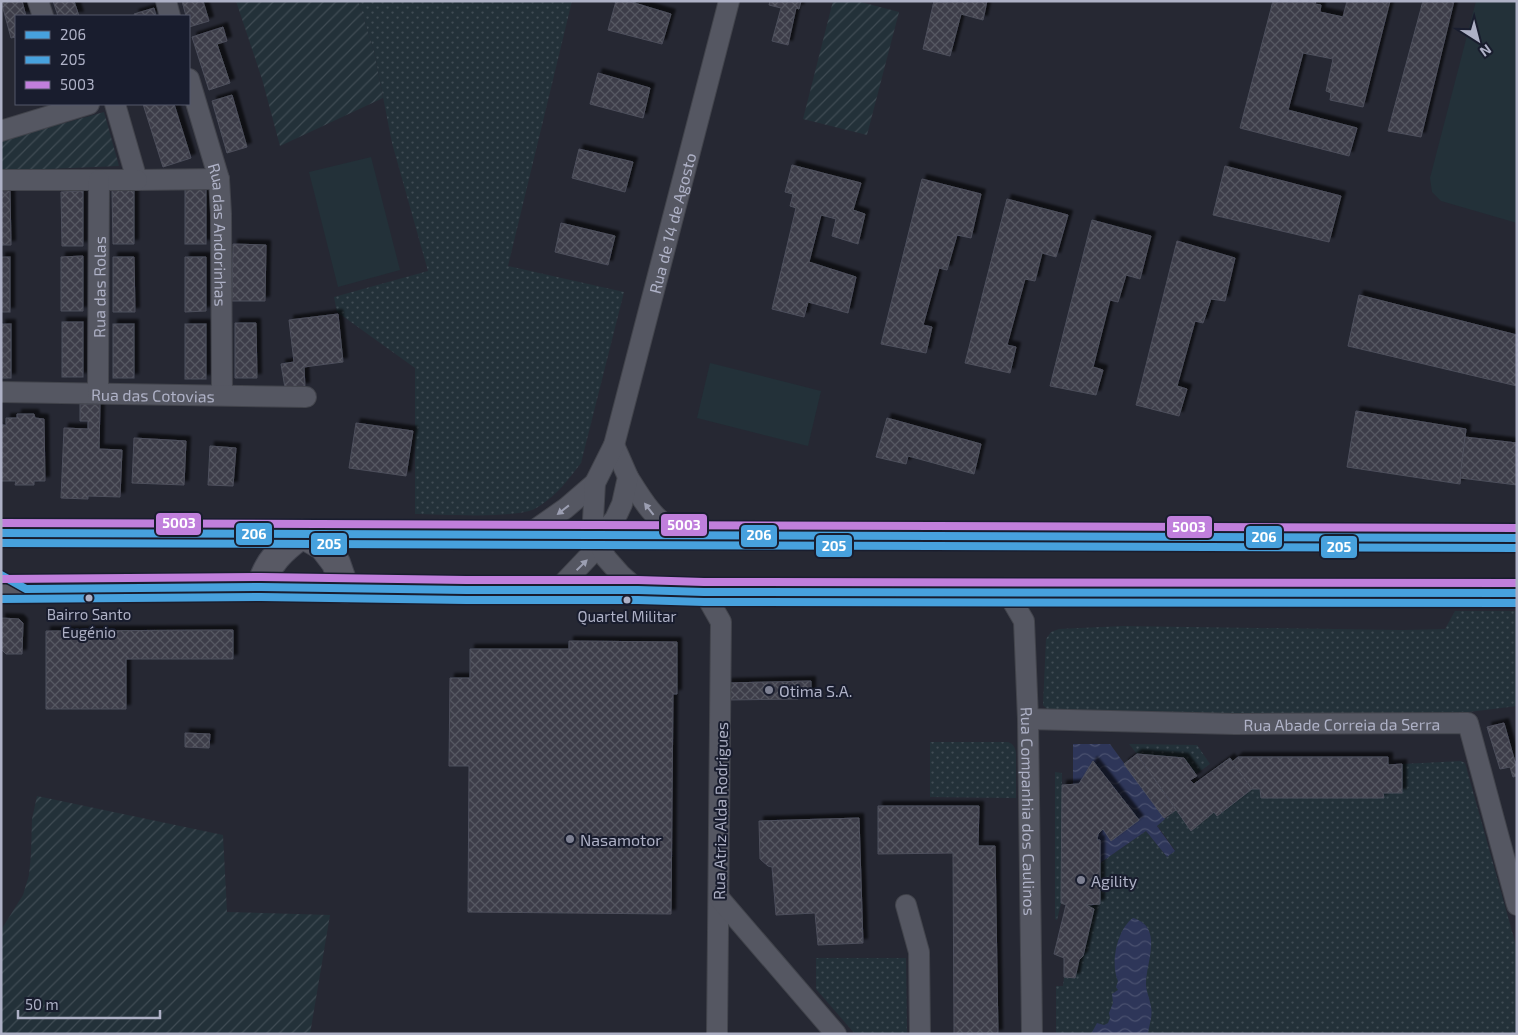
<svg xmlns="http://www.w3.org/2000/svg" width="1518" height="1035" font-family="'Exo 2',sans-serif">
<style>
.grass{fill:url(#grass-dots)}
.garden{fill:url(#garden-furrows)}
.pitch{fill:#233139}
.water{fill:url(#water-waves)}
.building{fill:url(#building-cross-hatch);stroke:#4d4f5c;filter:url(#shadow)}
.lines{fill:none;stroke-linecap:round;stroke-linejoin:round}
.street-casing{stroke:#42444c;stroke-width:22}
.primary-casing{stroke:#434550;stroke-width:30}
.street{stroke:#555762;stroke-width:20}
.primary{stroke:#585964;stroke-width:28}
.bus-1-casing{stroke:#191d2e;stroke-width:11}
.bus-2-casing{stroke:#191d2e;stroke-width:11}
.bus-3-casing{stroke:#191d2e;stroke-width:11}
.bus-1{stroke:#47a1dd;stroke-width:8}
.bus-2{stroke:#47a1dd;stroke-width:8}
.bus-3{stroke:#c07fdc;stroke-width:8}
.oneway{fill:#9c9fb2}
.bus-dot{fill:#aeb1c6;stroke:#191d2e;stroke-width:2}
.poi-dot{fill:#7e8193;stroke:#191d2e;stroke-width:2}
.labels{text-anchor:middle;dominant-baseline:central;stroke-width:4;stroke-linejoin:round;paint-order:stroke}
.bus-label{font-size:15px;fill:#aeb1c6;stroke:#191d2e}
.street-label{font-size:16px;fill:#aeb1c6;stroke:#191d2e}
.poi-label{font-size:16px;fill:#aeb1c6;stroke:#191d2e;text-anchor:start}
.line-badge{stroke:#191d2e;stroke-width:2}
.badge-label{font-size:14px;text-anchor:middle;font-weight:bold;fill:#fff}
</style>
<defs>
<pattern id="grass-dots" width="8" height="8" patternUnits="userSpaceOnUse" patternTransform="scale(1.25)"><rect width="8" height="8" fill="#233139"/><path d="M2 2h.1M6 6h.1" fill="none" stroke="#404c54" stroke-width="1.8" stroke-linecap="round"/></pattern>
<pattern id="garden-furrows" width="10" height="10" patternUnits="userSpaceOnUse" patternTransform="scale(1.25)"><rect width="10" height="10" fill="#233139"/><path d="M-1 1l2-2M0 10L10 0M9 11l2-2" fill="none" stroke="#404c54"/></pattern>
<pattern id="water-waves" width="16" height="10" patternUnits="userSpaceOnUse" patternTransform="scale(1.25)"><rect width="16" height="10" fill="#2e3659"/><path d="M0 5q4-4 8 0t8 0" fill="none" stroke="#4a516f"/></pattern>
<pattern id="building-cross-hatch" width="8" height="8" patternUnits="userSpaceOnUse" patternTransform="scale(1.25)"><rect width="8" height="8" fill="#3d3e49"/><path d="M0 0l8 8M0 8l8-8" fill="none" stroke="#565862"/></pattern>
<filter id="shadow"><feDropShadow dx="4.5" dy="-4.5" stdDeviation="1" flood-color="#0009"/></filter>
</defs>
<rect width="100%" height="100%" fill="#262833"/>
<g class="grass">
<path d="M358,1H572L508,266L624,292L581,463C569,479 556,496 538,507C519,520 441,514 415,514V368L337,312L334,297L428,271L392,143L374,51Z"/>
<path d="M1455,611H1517V706L1461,713L1130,716L1049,711L1043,705L1046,639L1051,632L1059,629L1123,626L1402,630L1445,629Z"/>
<path d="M930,742H1008C1014,744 1016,749 1016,755V798L930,797Z"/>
<path d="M1129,744L1197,745L1210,764L1196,774L1184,758L1137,754Z"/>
<path d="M1461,761L1465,763L1517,949V1034H1056V986H1063L1064,977L1075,978L1079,960L1083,956L1094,909L1086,905L1100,903V863L1146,831L1167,857L1175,850L1157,825L1176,810L1191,831L1214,812L1217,816L1252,789H1260L1261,798H1384L1383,793H1402V764Z"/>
<path d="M1055,772L1062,773V785L1061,903L1057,920L1055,919Z"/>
<path d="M816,958H906L907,1034H855L816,989Z"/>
</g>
<g class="garden">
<path d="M236,1H358L374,51L383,98L280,146L262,79Z"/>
<path d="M833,1H857L899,12L867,135L803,119Z"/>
<path d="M104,112L119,166L1,171V141Z"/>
<path d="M37,796L223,835L227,912L330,915L310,1034H3L1,1032V930L23,895L29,875L31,854L32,819Z"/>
</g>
<g class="pitch">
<path d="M1476,1H1517V223L1441,201L1432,192L1430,178Z"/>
<path d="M371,157L400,270L338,287L309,172Z"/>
<path d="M710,363L821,391L808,446L697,418Z"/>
</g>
<g class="water">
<path d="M1073,744H1110L1165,819L1157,826L1175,851L1167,857L1146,831L1100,863V840H1097L1098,834L1103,829L1111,840L1139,820L1093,761L1079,784L1073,785Z"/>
<path d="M1133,918C1164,927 1146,962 1146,984C1146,991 1150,999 1151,1007C1153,1017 1149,1024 1148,1034H1091L1097,1023L1104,1025L1108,1023L1110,1018L1109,1013L1113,1003L1112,994L1118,990L1116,987L1118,981C1110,964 1117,929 1133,918Z"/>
</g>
<g class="building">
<path d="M1,1H22L26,16H16V37L11,38Z"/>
<path d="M53,1H74L79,16H58Z"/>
<path d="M182,1H203L209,21L189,27V16H186Z"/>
<path d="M616,1H628L671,14L662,44L608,30Z"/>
<path d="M770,1H801L799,9L796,8L788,45L772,41L781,8L769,5Z"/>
<path d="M934,1L946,3V1H987L983,20L961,14L950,56L923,49Z"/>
<path d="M1273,1H1316L1315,4L1321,5L1320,12L1343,17L1347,1H1390L1363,107L1330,100L1331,93L1326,91L1333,59L1303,53L1288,110L1357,128L1349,156L1240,128Z"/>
<path d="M1423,1H1454L1421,137L1388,131Z"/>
<path d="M154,8L156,16H135L134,14Z"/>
<path d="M223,27L227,41L217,44L230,83L209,90L192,37Z"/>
<path d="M598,73L650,88L643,118L590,104Z"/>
<path d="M232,95L247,147L227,153L212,101Z"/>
<path d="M143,104H174L191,158L163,167Z"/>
<path d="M579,149L633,162L625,192L572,178Z"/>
<path d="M792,165L861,183L853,210L865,214L858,244L832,236L836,219L821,215L809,262L856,277L848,313L808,302L804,317L772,309L796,208L790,206L793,194L785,192Z"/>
<path d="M1225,166L1341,196L1329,242L1213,215Z"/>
<path d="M922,179L981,194L971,238L957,235L947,270L939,268L923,325L932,327L926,353L881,344Z"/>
<rect x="185" y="189" width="21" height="55"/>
<path d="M1,190H10L11,245H1Z"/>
<path d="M112,190H134V244H113Z"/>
<path d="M83,191V246H62L61,192Z"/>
<path d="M1007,199L1068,215L1056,257L1042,253L1035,281L1025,279L1007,345L1016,347L1010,373L965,363Z"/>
<path d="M1092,220L1151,236L1140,279L1126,275L1118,302L1110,300L1093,367L1103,370L1096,395L1050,386Z"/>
<path d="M561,223L615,236L608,265L555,252Z"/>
<path d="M1177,241L1235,258L1225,301L1211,299L1203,323L1195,321L1177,386L1187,389L1179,416L1136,405Z"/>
<path d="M233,244L266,245L265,301H232Z"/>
<path d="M83,256V311H61V257Z"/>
<rect x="1" y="257" width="9" height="55"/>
<path d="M113,257H134L135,312H113Z"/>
<path d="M185,257H206V311L185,312Z"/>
<path d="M1359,295L1517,335V386L1348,346Z"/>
<path d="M338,314L343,362L304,367L305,387L285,388L281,364L294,362L289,320Z"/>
<rect x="62" y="322" width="21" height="55"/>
<path d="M235,323H256L257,378H235Z"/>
<rect x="1" y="324" width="10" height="54"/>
<rect x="113" y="324" width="21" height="54"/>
<rect x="185" y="324" width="21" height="55"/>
<path d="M80,404H100L99,449L122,450L120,497L88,496V499L61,498L64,428L88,429V421H80Z"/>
<path d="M1356,411L1466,429L1460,484L1347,467Z"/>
<path d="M17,414H34L35,418L44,419L45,481H34V485H15L16,481H1V425H6V418H17Z"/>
<path d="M887,418L981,444L974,474L908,456L906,464L876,457Z"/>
<path d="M356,423L413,431L406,476L349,468Z"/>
<path d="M1465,437L1517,443V485L1460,478Z"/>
<path d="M134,438L186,441L184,485L132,483Z"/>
<path d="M210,446L236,448L233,486L208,485Z"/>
<path d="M1,618L19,619L23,623L22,654H6L1,649Z"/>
<path d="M233,630V659H126V709H46V631Z"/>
<path d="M569,641L677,642V694H673L671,914L468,912L469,766H449L450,678H470V649H569Z"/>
<path d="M811,681V694L798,695V699L727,700V683Z"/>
<path d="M1504,723L1515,762H1517V776L1513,777L1510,767L1500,769L1487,727Z"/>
<path d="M185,733L210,734L209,748L185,747Z"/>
<path d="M1137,754L1176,810L1164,818L1124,764Z"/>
<path d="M1137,754L1184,758L1197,776L1190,780L1194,784L1230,758L1252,789L1217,816L1214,812L1191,831Z"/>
<path d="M1238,757H1388V765L1402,764V793H1383L1384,798H1261L1260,789H1252L1232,762Z"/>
<path d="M1093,761L1139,820L1111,841L1103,829L1098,834L1097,840H1100V904L1086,905L1094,909L1083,956L1079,960L1075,978L1064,977V958L1054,954L1066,905L1061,903L1062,785L1079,784Z"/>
<path d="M878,806H979L978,846H995L998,1034H954L953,853L878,854Z"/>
<path d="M859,818L863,943L818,945L815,913L776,915L772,867L768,866L760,859L759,821Z"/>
</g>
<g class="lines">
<g class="street-casing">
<g id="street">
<path d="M38,1L43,16"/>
<path d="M166,1L170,16"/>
<path id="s1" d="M189,79L219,179L221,214L222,395"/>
<path d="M115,104L137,180L219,179"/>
<path d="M1,131L89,104"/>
<path d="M1,180H137"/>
<path id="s2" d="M1,392L306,397"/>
<path id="s3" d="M98,393L99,180"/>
<path d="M628,477C643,501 653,518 677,534"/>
<path d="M529,534L566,508L595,483"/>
<path d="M557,590L594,551L600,536L615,519L622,504L628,477L614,445"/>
<path id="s4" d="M638,590L621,575L606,558L602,550L600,536L595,528L593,520L595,483L614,445L729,1"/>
<path d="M704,592L721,622L717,1034"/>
<path id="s5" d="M1007,592L1024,621L1028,719L1032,1034"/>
<path id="s6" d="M1028,719L1235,724L1468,723L1517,905"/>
<path d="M719,898L836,1034"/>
<path d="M906,905L919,952L920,1034"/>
</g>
</g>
<g class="primary-casing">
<g id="primary">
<path d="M1,533L1517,538"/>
<path d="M261,587C267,562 282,549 302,534L323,546L336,563L345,589"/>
<path d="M1,589L261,587L466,590H638L704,592L1517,593"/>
</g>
</g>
<use href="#street" class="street"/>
<use href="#primary" class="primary"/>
<g class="bus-1-casing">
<g id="bus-1">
<path d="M1,533L1517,538"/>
<path d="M1,575L26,589L261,587L466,590H638L704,592L1517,593"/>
</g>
</g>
<g class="bus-2-casing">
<g id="bus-2">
<path d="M1,543L1517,548"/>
<path d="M1,599L261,597L466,600H638L704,602L1517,603"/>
</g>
</g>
<g class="bus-3-casing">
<g id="bus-3">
<path d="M1,523L1517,528"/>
<path d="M1,579L261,577L466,580H638L704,582L1517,583"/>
</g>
</g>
<use href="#bus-1" class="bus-1"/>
<use href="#bus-2" class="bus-2"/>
<use href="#bus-3" class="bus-3"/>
</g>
<defs><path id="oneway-solid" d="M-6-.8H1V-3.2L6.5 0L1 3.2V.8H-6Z" transform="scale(1.25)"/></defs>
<g class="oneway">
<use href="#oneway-solid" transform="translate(649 509) rotate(-128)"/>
<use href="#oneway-solid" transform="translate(563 510) rotate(142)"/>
<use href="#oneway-solid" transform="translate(582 565) rotate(-44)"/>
</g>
<g class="bus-dot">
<circle cx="89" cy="598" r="4.5"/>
<circle cx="627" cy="600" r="4.5"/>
</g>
<g class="poi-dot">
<circle cx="769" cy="690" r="5"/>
<circle cx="570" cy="839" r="5"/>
<circle cx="1081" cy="880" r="5"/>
</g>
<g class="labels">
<g class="bus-label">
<text x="89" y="614">Bairro Santo<tspan x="89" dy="18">Eugénio</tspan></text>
<text x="627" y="616">Quartel Militar</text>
</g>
<g class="street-label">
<text stroke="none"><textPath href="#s4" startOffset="395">Rua de 14 de Agosto</textPath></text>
<text stroke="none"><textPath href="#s1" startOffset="160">Rua das Andorinhas</textPath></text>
<text stroke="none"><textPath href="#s3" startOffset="106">Rua das Rolas</textPath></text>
<text stroke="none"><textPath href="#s2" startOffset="152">Rua das Cotovias</textPath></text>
<text stroke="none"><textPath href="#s6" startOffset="314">Rua Abade Correia da Serra</textPath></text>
<text transform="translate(720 811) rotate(-89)">Rua Atriz Alda Rodrigues</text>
<text stroke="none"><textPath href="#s5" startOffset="224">Rua Companhia dos Caulinos</textPath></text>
</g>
<g class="poi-label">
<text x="779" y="690">Otima S.A.</text>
<text x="580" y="839">Nasamotor</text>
<text x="1091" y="880">Agility</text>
</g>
</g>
<g class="line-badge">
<rect x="155" y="512" width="47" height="24" rx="5" fill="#c07fdc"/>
<rect x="660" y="513" width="48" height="24" rx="5" fill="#c07fdc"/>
<rect x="1166" y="515" width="47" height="24" rx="5" fill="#c07fdc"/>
<rect x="235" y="522" width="38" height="24" rx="5" fill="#47a1dd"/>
<rect x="740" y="524" width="38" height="24" rx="5" fill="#47a1dd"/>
<rect x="1245" y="525" width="38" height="24" rx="5" fill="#47a1dd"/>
<rect x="310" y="532" width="38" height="24" rx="5" fill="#47a1dd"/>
<rect x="815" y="534" width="38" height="24" rx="5" fill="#47a1dd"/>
<rect x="1320" y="535" width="38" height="24" rx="5" fill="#47a1dd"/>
</g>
<g class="badge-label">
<text x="179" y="528">5003</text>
<text x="684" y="530">5003</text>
<text x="1189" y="532">5003</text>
<text x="254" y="539">206</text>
<text x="759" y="540">206</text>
<text x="1264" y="542">206</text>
<text x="329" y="549">205</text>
<text x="834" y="551">205</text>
<text x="1339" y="552">205</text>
</g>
<rect width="1518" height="1035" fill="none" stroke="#aeb1c6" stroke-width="5"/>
<rect x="15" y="15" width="175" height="90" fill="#191d2e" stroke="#55586b"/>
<rect x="25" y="31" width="25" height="8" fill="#47a1dd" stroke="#55586b"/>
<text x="60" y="40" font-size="15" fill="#aeb1c6">206</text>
<rect x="25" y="56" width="25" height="8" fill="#47a1dd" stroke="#55586b"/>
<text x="60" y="65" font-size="15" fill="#aeb1c6">205</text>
<rect x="25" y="81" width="25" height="8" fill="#c07fdc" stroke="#55586b"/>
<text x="60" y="90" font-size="15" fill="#aeb1c6">5003</text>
<g transform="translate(1478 40) rotate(144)" stroke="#191d2e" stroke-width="4" paint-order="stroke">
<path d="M0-4L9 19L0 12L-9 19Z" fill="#aeb1c6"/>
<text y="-8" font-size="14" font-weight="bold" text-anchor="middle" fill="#aeb1c6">N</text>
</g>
<path d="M18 1010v8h142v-8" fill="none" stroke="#aeb1c6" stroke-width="2.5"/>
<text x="25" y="1010" font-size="15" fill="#aeb1c6" stroke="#191d2e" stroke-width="4" paint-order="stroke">50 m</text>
</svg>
